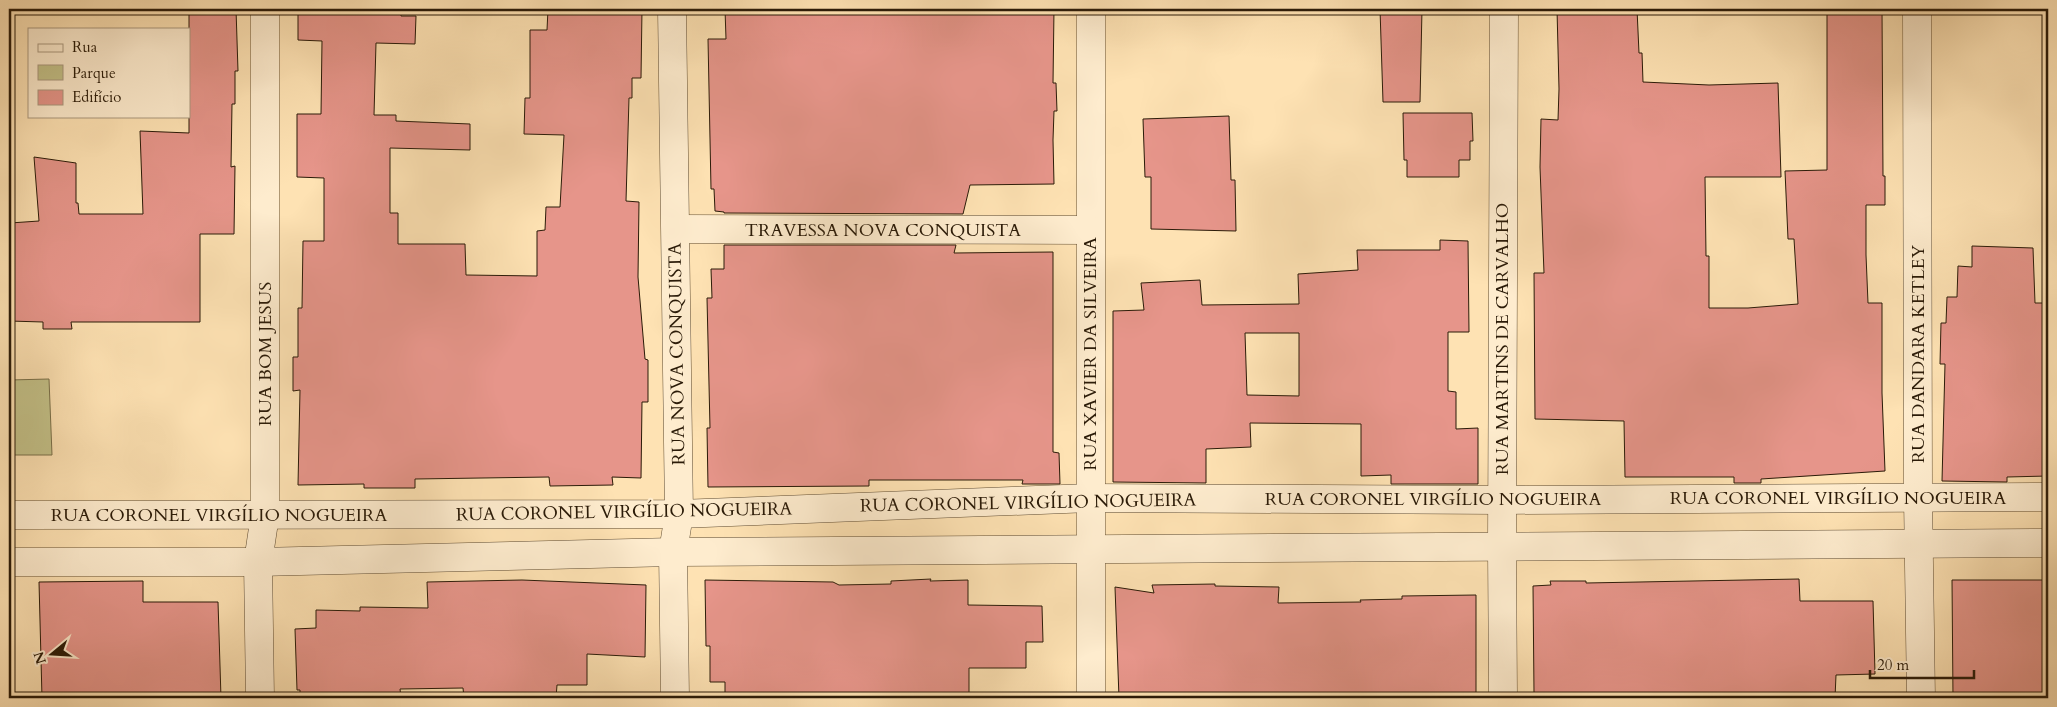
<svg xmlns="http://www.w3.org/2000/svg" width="2057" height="707" font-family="Cardo,serif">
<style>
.green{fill:#c4c289;stroke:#786e48}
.building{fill:#e6958a;stroke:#2b1b08;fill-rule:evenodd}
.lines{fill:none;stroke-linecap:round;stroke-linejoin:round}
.minor-casing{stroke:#604d33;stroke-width:29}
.minor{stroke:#feecce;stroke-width:28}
.labels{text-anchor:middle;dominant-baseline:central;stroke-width:4;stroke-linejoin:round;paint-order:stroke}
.street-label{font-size:18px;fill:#2b1b08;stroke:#feecce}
</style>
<rect width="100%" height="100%" fill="#fee2b3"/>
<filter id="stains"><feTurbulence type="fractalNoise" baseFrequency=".004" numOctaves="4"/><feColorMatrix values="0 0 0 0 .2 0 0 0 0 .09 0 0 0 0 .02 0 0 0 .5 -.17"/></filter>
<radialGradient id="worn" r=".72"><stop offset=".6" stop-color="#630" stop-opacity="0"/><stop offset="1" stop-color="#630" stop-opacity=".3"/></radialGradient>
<path class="green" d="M49,379L52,455H9V380Z"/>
<g class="building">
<path d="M189,9H236L238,71H235V104H232L231,167L235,166L234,234H200V322H71L72,329H43V322L9,321L10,223L39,221L34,157L76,163V203H78L79,214H143L140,131L189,133Z"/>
<path d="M298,9H401V16H416L415,44L376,43L374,115H396V121L470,124V150L390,148V213H398V244H465L466,275L537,276V231L545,230L546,207H560L564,135L524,134L525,98H530V30H547L548,9H642L641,78H632V98H629L626,201L639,202L638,277L645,359L648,360V402H642L641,478L612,477L613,485L550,486L549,477L415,479V488H364V484L298,485L300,390L293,391V357H298V308H302L303,241H324V178L297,177V114H321L322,41L298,40Z"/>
<path d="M725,9H1054L1053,83H1056L1057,111H1054L1053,140L1054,184L970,185L963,214L724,213V212L715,211L714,189H711L708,39H726Z"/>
<path d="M1380,9H1422L1420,102H1383Z"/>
<path d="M1557,9H1637L1639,53H1642L1643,82L1709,85L1778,83L1781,177H1705L1706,256H1709V308H1748L1798,304L1794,239H1788L1785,171L1827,170V9H1882L1883,176H1885V205H1866V255L1868,303H1882V393L1885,471L1761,479V483H1734V477H1625L1624,421L1535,419L1534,273H1544L1540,167L1541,119L1558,120L1559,89Z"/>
<path d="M1403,113H1472L1473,141H1470V160H1459V177H1407V160H1404Z"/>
<path d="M1229,116L1231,180H1235L1236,231L1151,229V177H1145L1143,119Z"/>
<path d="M1440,240L1468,241L1469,332H1448V391L1456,392V429L1478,428V484H1391V475L1361,476V424L1250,423L1251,447L1206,449V483L1113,482V311L1144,310L1141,283L1200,280L1202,305L1299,304L1298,274L1358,270L1357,250H1440ZM1245,333H1299V396L1247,395Z"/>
<path d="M724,245H956L954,253L1053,252V452L1059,453L1060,484H1022L1023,480H869V486L708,487L707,428H710L707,298H712L711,269H724Z"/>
<path d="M1972,246L2033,248L2035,303H2048V476L2007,477V482L1942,481L1945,364H1940L1941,323H1946L1947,297H1957L1958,266L1972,267Z"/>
<path d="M931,579L930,581L968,580V605L1042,606L1043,642H1026V668H969V698H725V682H710V646H706L705,580L833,582L839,585L891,584V581Z"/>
<path d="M1799,579L1800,601H1873L1875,674L1836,675L1835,698H1802V695L1705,696V698H1586V693H1534L1533,586L1551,585L1550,581H1586V583Z"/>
<path d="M522,580L646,585L645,657L587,654V685H557L556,698H464L463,688L400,689L401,698H300V690H297L295,629L316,628V610L360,611V607L428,608L427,582Z"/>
<path d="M1952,580H2048V698H1953Z"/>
<path d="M143,581V602H218L221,698H42L39,582Z"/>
<path d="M1215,584V586L1279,587L1278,603L1361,602L1360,600L1402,599V596L1476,595V698H1119L1115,587L1154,593L1152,585Z"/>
</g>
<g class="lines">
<g class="minor-casing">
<g id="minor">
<path d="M672,9L679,514L673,552L675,698"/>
<path d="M1091,9V698"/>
<path d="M1917,9L1918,498L1921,698"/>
<path d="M676,229L1090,230"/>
<path d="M9,515L679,514L1090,498L1502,500L2048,497"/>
<path d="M9,562H258L673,552L2048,543"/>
<path d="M260,698L258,562L265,515V9"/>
<path d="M1503,698L1502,548L1504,9"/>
</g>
</g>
<use href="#minor" class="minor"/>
</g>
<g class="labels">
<g class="street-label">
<text x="883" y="230">TRAVESSA NOVA CONQUISTA</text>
<text transform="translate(1502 339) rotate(-90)">RUA MARTINS DE CARVALHO</text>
<text transform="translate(265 354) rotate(-90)">RUA BOM JESUS</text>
<text transform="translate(677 354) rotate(-91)">RUA NOVA CONQUISTA</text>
<text transform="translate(1090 354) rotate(-90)">RUA XAVIER DA SILVEIRA</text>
<text transform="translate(1918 354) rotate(-90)">RUA DANDARA KETLEY</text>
<text x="1838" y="498">RUA CORONEL VIRGÍLIO NOGUEIRA</text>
<text x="1433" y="499">RUA CORONEL VIRGÍLIO NOGUEIRA</text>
<text transform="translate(1028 503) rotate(-1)">RUA CORONEL VIRGÍLIO NOGUEIRA</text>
<text transform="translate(624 512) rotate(-1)">RUA CORONEL VIRGÍLIO NOGUEIRA</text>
<text x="219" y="515">RUA CORONEL VIRGÍLIO NOGUEIRA</text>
</g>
</g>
<rect width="2057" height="707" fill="none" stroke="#fee2b3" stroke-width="30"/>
<rect x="10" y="10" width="2037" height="687" fill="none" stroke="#2b1b08" stroke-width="2.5"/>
<rect x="15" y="15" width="2027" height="677" fill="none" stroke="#2b1b08"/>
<rect x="28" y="28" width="162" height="90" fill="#feecce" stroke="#aa987f"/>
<rect x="38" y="44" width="25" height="8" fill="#feecce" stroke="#aa987f"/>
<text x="72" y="52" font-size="15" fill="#2b1b08">Rua</text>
<rect x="38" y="65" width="25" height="15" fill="#c4c289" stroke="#aa987f"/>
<text x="72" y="78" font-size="15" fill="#2b1b08">Parque</text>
<rect x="38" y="90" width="25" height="15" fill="#e6958a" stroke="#aa987f"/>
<text x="72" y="102" font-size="15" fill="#2b1b08">Edifício</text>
<g transform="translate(52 654) rotate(252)" stroke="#feecce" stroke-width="4" paint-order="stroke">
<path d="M0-4L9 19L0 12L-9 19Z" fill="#2b1b08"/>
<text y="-8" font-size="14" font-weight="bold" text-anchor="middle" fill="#2b1b08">N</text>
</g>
<path d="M1870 670v8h104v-8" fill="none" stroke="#2b1b08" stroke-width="2.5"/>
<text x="1877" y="670" font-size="15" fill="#2b1b08" stroke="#feecce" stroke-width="4" paint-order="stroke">20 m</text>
<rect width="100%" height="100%" filter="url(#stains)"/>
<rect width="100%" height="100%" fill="url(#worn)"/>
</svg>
